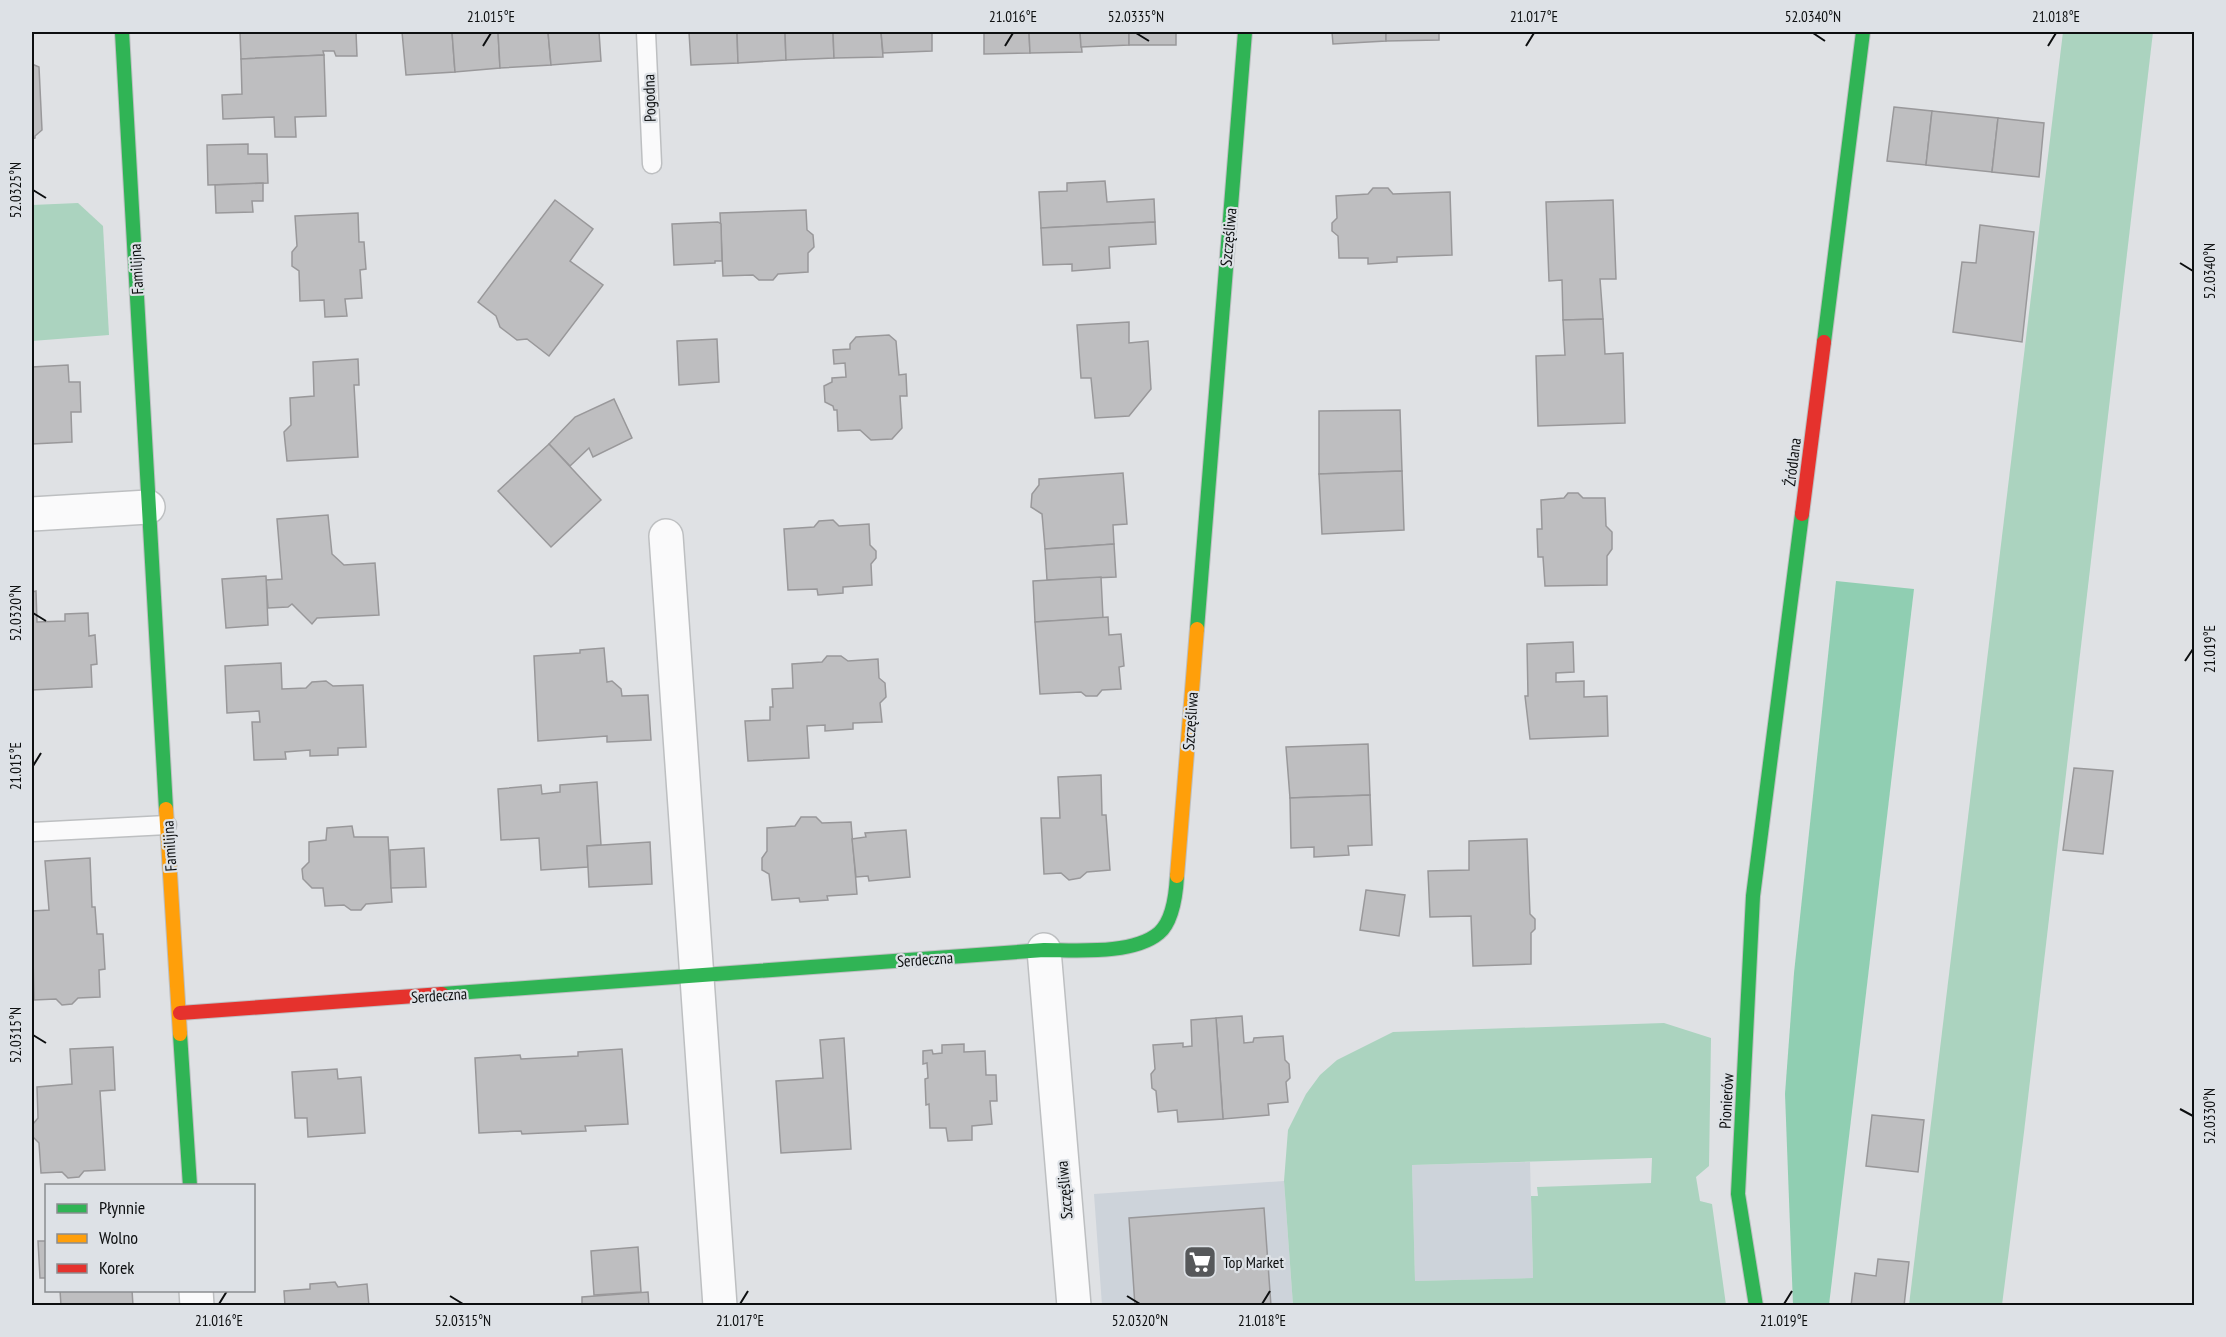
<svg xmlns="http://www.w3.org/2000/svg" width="2226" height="1337" font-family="'PT Sans Narrow',sans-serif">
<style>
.built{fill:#cdd3da}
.green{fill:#abd3bf;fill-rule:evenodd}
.forest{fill:#90ceb2}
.building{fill:#bebec0;stroke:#99989a;stroke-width:1.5}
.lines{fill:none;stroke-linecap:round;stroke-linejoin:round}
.lane-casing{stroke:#bdbfc1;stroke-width:21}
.street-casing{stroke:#bdbfc1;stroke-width:36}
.fast-casing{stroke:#bdbfc1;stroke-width:16}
.slow-casing{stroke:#bdbfc1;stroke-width:16}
.jam-casing{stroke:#bdbfc1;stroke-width:16}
.lane{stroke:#fafafb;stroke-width:18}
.street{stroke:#fafafb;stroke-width:33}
.fast{stroke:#30b455;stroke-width:14}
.slow{stroke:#ff9f0a;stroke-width:14}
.jam{stroke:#e5322d;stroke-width:14}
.ticks{fill:none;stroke:#0d0f10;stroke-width:2}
.labels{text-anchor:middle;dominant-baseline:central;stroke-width:4.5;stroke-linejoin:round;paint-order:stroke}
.street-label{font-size:16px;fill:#0d0f10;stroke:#dde1e6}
.poi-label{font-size:16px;fill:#0d0f10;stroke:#dde1e6;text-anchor:start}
.neatline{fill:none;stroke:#0d0f10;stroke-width:2}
.ticks-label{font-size:15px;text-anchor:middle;fill:#0d0f10}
</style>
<rect width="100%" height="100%" fill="#dfe1e4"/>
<g class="built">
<path d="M1530,1162L1533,1278L1415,1281L1412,1165Z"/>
<path d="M1284,1181L1293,1305H1102L1094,1194Z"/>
</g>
<g class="green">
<path d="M2063,32H2153L2024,1132L2002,1305H1909Z"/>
<path d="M78,203L103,226L109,335L32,341V205Z"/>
<path d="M1664,1023L1711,1038L1709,1166L1696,1177L1700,1201L1712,1204L1726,1305H1293L1284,1181L1288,1130L1306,1094L1320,1075L1337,1060L1393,1032ZM1652,1158L1651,1183L1537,1187L1538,1196H1531L1533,1278L1415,1281L1412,1165Z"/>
</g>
<path class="forest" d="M1836,581L1914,589L1829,1305H1793L1785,1094L1794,973Z"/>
<g class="building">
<path d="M240,32H356L357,56H336L334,51H323L324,55L241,59Z"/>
<path d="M402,32H452L455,72L406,75Z"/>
<path d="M452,32H498L500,68L455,72Z"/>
<path d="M498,32H548L551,65L500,68Z"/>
<path d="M548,32H599L601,61L551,65Z"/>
<path d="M689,32H737L738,63L691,65Z"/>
<path d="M737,32H785L786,60L738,63Z"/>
<path d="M785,32H833L834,58L786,60Z"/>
<path d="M833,32H881L883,57L834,58Z"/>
<path d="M881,32H932V51L883,53Z"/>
<path d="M984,32H1029L1030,53L984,54Z"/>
<path d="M1029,32H1080L1082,52L1030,53Z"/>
<path d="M1080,32H1129V45L1081,47Z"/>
<rect x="1129" y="32" width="47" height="13"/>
<path d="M1332,32H1386V41L1333,44Z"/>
<path d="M1386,32H1439V40L1386,41Z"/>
<path d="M324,55L326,116L295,117L296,137H275L274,117L223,119L222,95L242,94L241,59Z"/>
<path d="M32,64L39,67L42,130L35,136V138L32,139Z"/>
<path d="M1894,107L1932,111L1926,165L1887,161Z"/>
<path d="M1932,111L1998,118L1992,172L1926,165Z"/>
<path d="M1998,118L2044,123L2039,177L1992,172Z"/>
<path d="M248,144V154H267L268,183L208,185L207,145Z"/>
<path d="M1105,181L1107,202L1154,199L1155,222L1041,228L1039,192L1067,191V183Z"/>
<path d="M263,183V201H252L253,212L216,213L215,185Z"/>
<path d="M1373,188H1388L1393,194L1450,192L1452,255L1397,257V262L1368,264V258H1339L1338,236L1332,231V223L1337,218L1336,196L1368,194Z"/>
<path d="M555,200L593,229L570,261L603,285L549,356L527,339L517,340L500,327L496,316L478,302Z"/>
<path d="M1613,200L1616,279H1600L1603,319L1563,320L1562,280L1549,281L1546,202Z"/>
<path d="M806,210L807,230L813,235L814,247L808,253V272L778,274L773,280H759L753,275L723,276L720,213Z"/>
<path d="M358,213L359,242H364L366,269L360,270L362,298L345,299L347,316L325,317L324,300L300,301L299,271L292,266V252L297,246L295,216Z"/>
<path d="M718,222L721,224L722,261H715V263L674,265L672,224Z"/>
<path d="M1155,222L1156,244L1109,247L1110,268L1072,271V264L1043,265L1041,228Z"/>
<path d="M1980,225L2034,232L2022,342L1953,332L1962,262L1976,263Z"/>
<path d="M1603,319L1605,354L1623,353L1625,423L1538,426L1536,356L1565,355L1563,320Z"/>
<path d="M1129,322V343L1148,341L1151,389L1129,416L1095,418L1091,378H1081L1077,325Z"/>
<path d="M889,335L896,341L899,375L906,374L907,396H900L902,428L892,439L871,440L860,430L838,431L837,410H834L833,406L825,402L824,386L832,382V378L846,377L845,363L834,364L833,350L850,349V344L856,337Z"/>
<path d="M717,339L719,382L679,385L677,341Z"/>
<path d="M358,359L359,385H354L358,457L287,461L284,432L291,425L290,398L314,396L313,362Z"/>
<path d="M68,365L69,382H80L81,412H71L72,442L32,444V367Z"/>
<path d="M614,399L632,438L593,457L589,448L570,466L549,444L575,417Z"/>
<path d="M1400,410L1402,471L1319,474V411Z"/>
<path d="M549,444L601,500L551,547L498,491Z"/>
<path d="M1402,471L1404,530L1322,534L1319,474Z"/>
<path d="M1123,473L1127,524L1113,525L1114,544L1045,549L1042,514L1031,507L1032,494L1039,485V479Z"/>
<path d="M1568,493H1578L1583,498H1605L1606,526L1612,532V549L1607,556V585L1545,586L1543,557H1538L1537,529H1542L1541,500L1564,498Z"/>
<path d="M328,515L332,554L344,565L375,563L379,615L317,618L312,624L292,604L288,607L268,608L266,580L282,579L277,519Z"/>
<path d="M833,520L839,526L869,524L870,545L876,551V558L871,564L872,585L843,587V593L818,595L817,589L788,590L784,529L814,527L819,521Z"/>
<path d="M1114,544L1116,577L1047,580L1045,549Z"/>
<path d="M266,576L268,625L226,628L222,579Z"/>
<path d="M1101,577L1103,618L1035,622L1033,581Z"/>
<path d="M36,591L37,622L65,621V614L88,613L89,636L95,635L97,664L91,665L92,687L32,690V592Z"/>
<path d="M1108,617L1109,635L1121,634L1124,666L1119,667L1121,689L1102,690L1097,696H1086L1081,692L1040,694L1035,622Z"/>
<path d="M1573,642L1574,672L1556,673V682L1584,681V697L1607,696L1608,736L1530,739L1525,696H1528L1527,644Z"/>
<path d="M604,648L607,682L612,681L621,689L622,696L648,695L651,740L607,742V736L538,741L534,656L580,653V650Z"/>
<path d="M827,656H841L848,661L878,659L879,678L885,683L886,697L880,703L882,722L853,723V729L825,731V725L807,726L809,758L748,761L745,721L770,720V707H773L772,689L793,688L792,664L822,662Z"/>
<path d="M281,663L282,689L306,688L312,682L326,681L333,686L363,685L366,747L338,748V755L310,756V750L285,752L286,759L254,760L252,722H260L259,711L227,713L225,666Z"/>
<path d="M1368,744L1370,795L1290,798L1286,747Z"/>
<path d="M2074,768L2113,771L2103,854L2063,850Z"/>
<path d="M1101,775L1102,815H1106L1110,870L1087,872L1080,878L1069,880L1061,873L1044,874L1041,818H1060L1058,777Z"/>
<path d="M597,782L601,845L587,846L588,867L541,870L539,838L501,840L498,789L541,785L542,794L560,792V785Z"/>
<path d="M1370,795L1372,845L1348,846L1349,855L1314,857V847L1291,848L1290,798Z"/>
<path d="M801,817H816L822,823L851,822L857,894L827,896L828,900L800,902L799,898L772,900L769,874L762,870V858L767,851V828L795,826Z"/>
<path d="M352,826L354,837H388L392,902L366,904L361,910H351L344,905L325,906L323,888H312L303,879L302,869L309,862V842L326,840L327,828Z"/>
<path d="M906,830L910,877L869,881L868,876L856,877L852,839L866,837L865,833Z"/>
<path d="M1527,839L1530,914L1535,919V929L1531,933V964L1473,966L1471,916L1430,917L1428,871L1469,870V841Z"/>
<path d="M650,842L652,884L589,887L587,846Z"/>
<path d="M424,848L426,887L391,888L390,850Z"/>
<path d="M90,858L92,907H95L97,934H103L105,969L99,970L100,997L78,998L72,1004L62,1005L56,999L34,1000L32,911L49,910L45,861Z"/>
<path d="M1366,890L1405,895L1399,936L1360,930Z"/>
<path d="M1242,1016L1244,1043L1253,1042L1254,1038L1283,1036L1285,1060L1289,1064L1290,1078L1286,1082L1288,1102L1268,1104L1269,1115L1223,1119L1216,1018Z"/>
<path d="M1216,1018L1223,1119L1178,1122L1177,1110L1158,1112L1156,1091L1152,1088L1151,1074L1155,1069L1153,1045L1183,1043V1047L1192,1046L1191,1020Z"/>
<path d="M844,1038L851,1149L781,1153L776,1081L823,1078L820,1040Z"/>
<path d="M964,1044V1052L985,1051L986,1075H996L997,1101H990L992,1124L972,1126V1140L948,1141L946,1128H930L929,1104L926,1105L925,1079L928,1078L927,1063L923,1064V1051L932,1050L933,1054L942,1053V1045Z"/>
<path d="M113,1047L115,1090L100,1091L105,1170L84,1171L79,1177L68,1178L62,1172L41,1173L39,1143L33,1137V1124L38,1118L37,1087L72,1084L70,1049Z"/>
<path d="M622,1049L628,1124L585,1126L586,1131L522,1134L521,1131L479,1133L475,1058L520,1055L521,1059L578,1056V1052Z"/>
<path d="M337,1069L338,1079L361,1077L365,1133L308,1137L307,1118H295L292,1072Z"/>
<path d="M1872,1115L1924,1120L1918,1172L1866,1166Z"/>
<path d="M1264,1208L1271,1306H1135L1129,1218Z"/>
<path d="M38,1241H46V1278H40Z"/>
<path d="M638,1247L641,1292L594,1295L591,1251Z"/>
<path d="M1878,1259L1909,1262L1904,1306H1851L1855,1273L1876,1276Z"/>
<path d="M335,1282L338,1287L367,1284L369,1306H285L284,1291L310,1289V1284Z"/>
<path d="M60,1290H132L133,1306H61Z"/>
<path d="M648,1292L649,1306H582V1297Z"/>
</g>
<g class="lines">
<g class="lane-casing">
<g id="lane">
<path d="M646,32L652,164"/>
<path d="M32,832L167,825"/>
</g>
</g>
<g class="street-casing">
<g id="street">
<path d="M32,514L148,507"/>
<path d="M666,536L720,1306"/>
<path d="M1044,950L1074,1306"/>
<path d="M196,1290L197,1306"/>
</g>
</g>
<g class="fast-casing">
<g id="fast">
<path d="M122,32L166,809"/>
<path d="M1824,342L1863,32"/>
<path d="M1197,629L1245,32"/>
<path d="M442,994L1044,950C1076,950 1133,955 1159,933C1173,921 1176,894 1177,876"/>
<path d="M180,1034L190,1186"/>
<path d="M1756,1306L1738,1194L1753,896L1802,514"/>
</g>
</g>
<g class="slow-casing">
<g id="slow">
<path d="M166,809L180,1034"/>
<path d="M1177,876L1197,629"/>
</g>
</g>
<g class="jam-casing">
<g id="jam">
<path d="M1802,514L1824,342"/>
<path d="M180,1013L442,994"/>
</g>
</g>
<use href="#lane" class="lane"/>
<use href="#street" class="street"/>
<use href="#fast" class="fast"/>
<use href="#slow" class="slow"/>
<use href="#jam" class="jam"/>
</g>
<path class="ticks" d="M1136,33L1149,41M1813,33L1825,41M483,46L491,33M1005,46L1013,33M1526,46L1534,33M2048,46L2056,33M33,190L46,198M2180,263L2193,271M33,613L46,621M2185,661L2193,649M33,766L41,753M33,1035L46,1043M2180,1109L2193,1116M450,1296L463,1304M1127,1296L1140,1304M219,1304L227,1291M740,1304L748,1291M1262,1304L1270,1291M1784,1304L1792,1291"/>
<defs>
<g id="supermarket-square" transform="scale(1.725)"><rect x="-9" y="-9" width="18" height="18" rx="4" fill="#56585a" stroke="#dde1e6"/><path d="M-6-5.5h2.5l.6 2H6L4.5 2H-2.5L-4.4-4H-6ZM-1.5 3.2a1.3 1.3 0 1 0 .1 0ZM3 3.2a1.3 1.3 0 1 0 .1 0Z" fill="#fff"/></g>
</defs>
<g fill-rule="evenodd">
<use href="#supermarket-square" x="1200" y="1262"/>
</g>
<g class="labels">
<g class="street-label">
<text transform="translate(649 98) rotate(-92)">Pogodna</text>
<text transform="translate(1228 237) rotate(-85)">Szczęśliwa</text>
<text transform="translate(136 269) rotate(-93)">Familijna</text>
<text transform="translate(1792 462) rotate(-83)">Źródlana</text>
<text transform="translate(1190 721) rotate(-86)">Szczęśliwa</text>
<text transform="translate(169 846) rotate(-94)">Familijna</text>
<text transform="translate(925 959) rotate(-4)">Serdeczna</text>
<text transform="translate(439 995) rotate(-4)">Serdeczna</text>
<text transform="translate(1726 1101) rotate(-87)">Pionierów</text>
<text transform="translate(1064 1190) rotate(-95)">Szczęśliwa</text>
</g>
<g class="poi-label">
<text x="1223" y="1262">Top Market</text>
</g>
</g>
<rect width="2226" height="1337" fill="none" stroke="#dde1e6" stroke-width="66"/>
<rect x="45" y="1184" width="210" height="108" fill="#dde1e6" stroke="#8a8d90" stroke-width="1.5"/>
<rect x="57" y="1204" width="30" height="9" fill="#30b455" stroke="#8a8d90" stroke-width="1.5"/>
<text x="99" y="1214" font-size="18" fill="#0d0f10">Płynnie</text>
<rect x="57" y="1234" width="30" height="9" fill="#ff9f0a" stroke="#8a8d90" stroke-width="1.5"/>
<text x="99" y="1244" font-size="18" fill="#0d0f10">Wolno</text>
<rect x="57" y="1264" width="30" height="9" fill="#e5322d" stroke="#8a8d90" stroke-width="1.5"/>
<text x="99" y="1274" font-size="18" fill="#0d0f10">Korek</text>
<rect x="33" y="33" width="2160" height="1271" class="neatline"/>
<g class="ticks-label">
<text x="491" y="22">21.015°E</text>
<text x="1013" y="22">21.016°E</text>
<text x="1136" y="22">52.0335°N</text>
<text x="1534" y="22">21.017°E</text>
<text x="1813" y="22">52.0340°N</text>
<text x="2056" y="22">21.018°E</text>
<text transform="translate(16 190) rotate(-90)" y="5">52.0325°N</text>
<text transform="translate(2210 271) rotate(-90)" y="5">52.0340°N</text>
<text transform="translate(16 613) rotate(-90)" y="5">52.0320°N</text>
<text transform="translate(2210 649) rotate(-90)" y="5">21.019°E</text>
<text transform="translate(16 766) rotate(-90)" y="5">21.015°E</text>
<text transform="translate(16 1035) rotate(-90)" y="5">52.0315°N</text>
<text transform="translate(2210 1116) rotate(-90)" y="5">52.0330°N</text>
<text x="219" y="1326">21.016°E</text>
<text x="463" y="1326">52.0315°N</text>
<text x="740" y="1326">21.017°E</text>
<text x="1140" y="1326">52.0320°N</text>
<text x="1262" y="1326">21.018°E</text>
<text x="1784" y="1326">21.019°E</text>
</g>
</svg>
